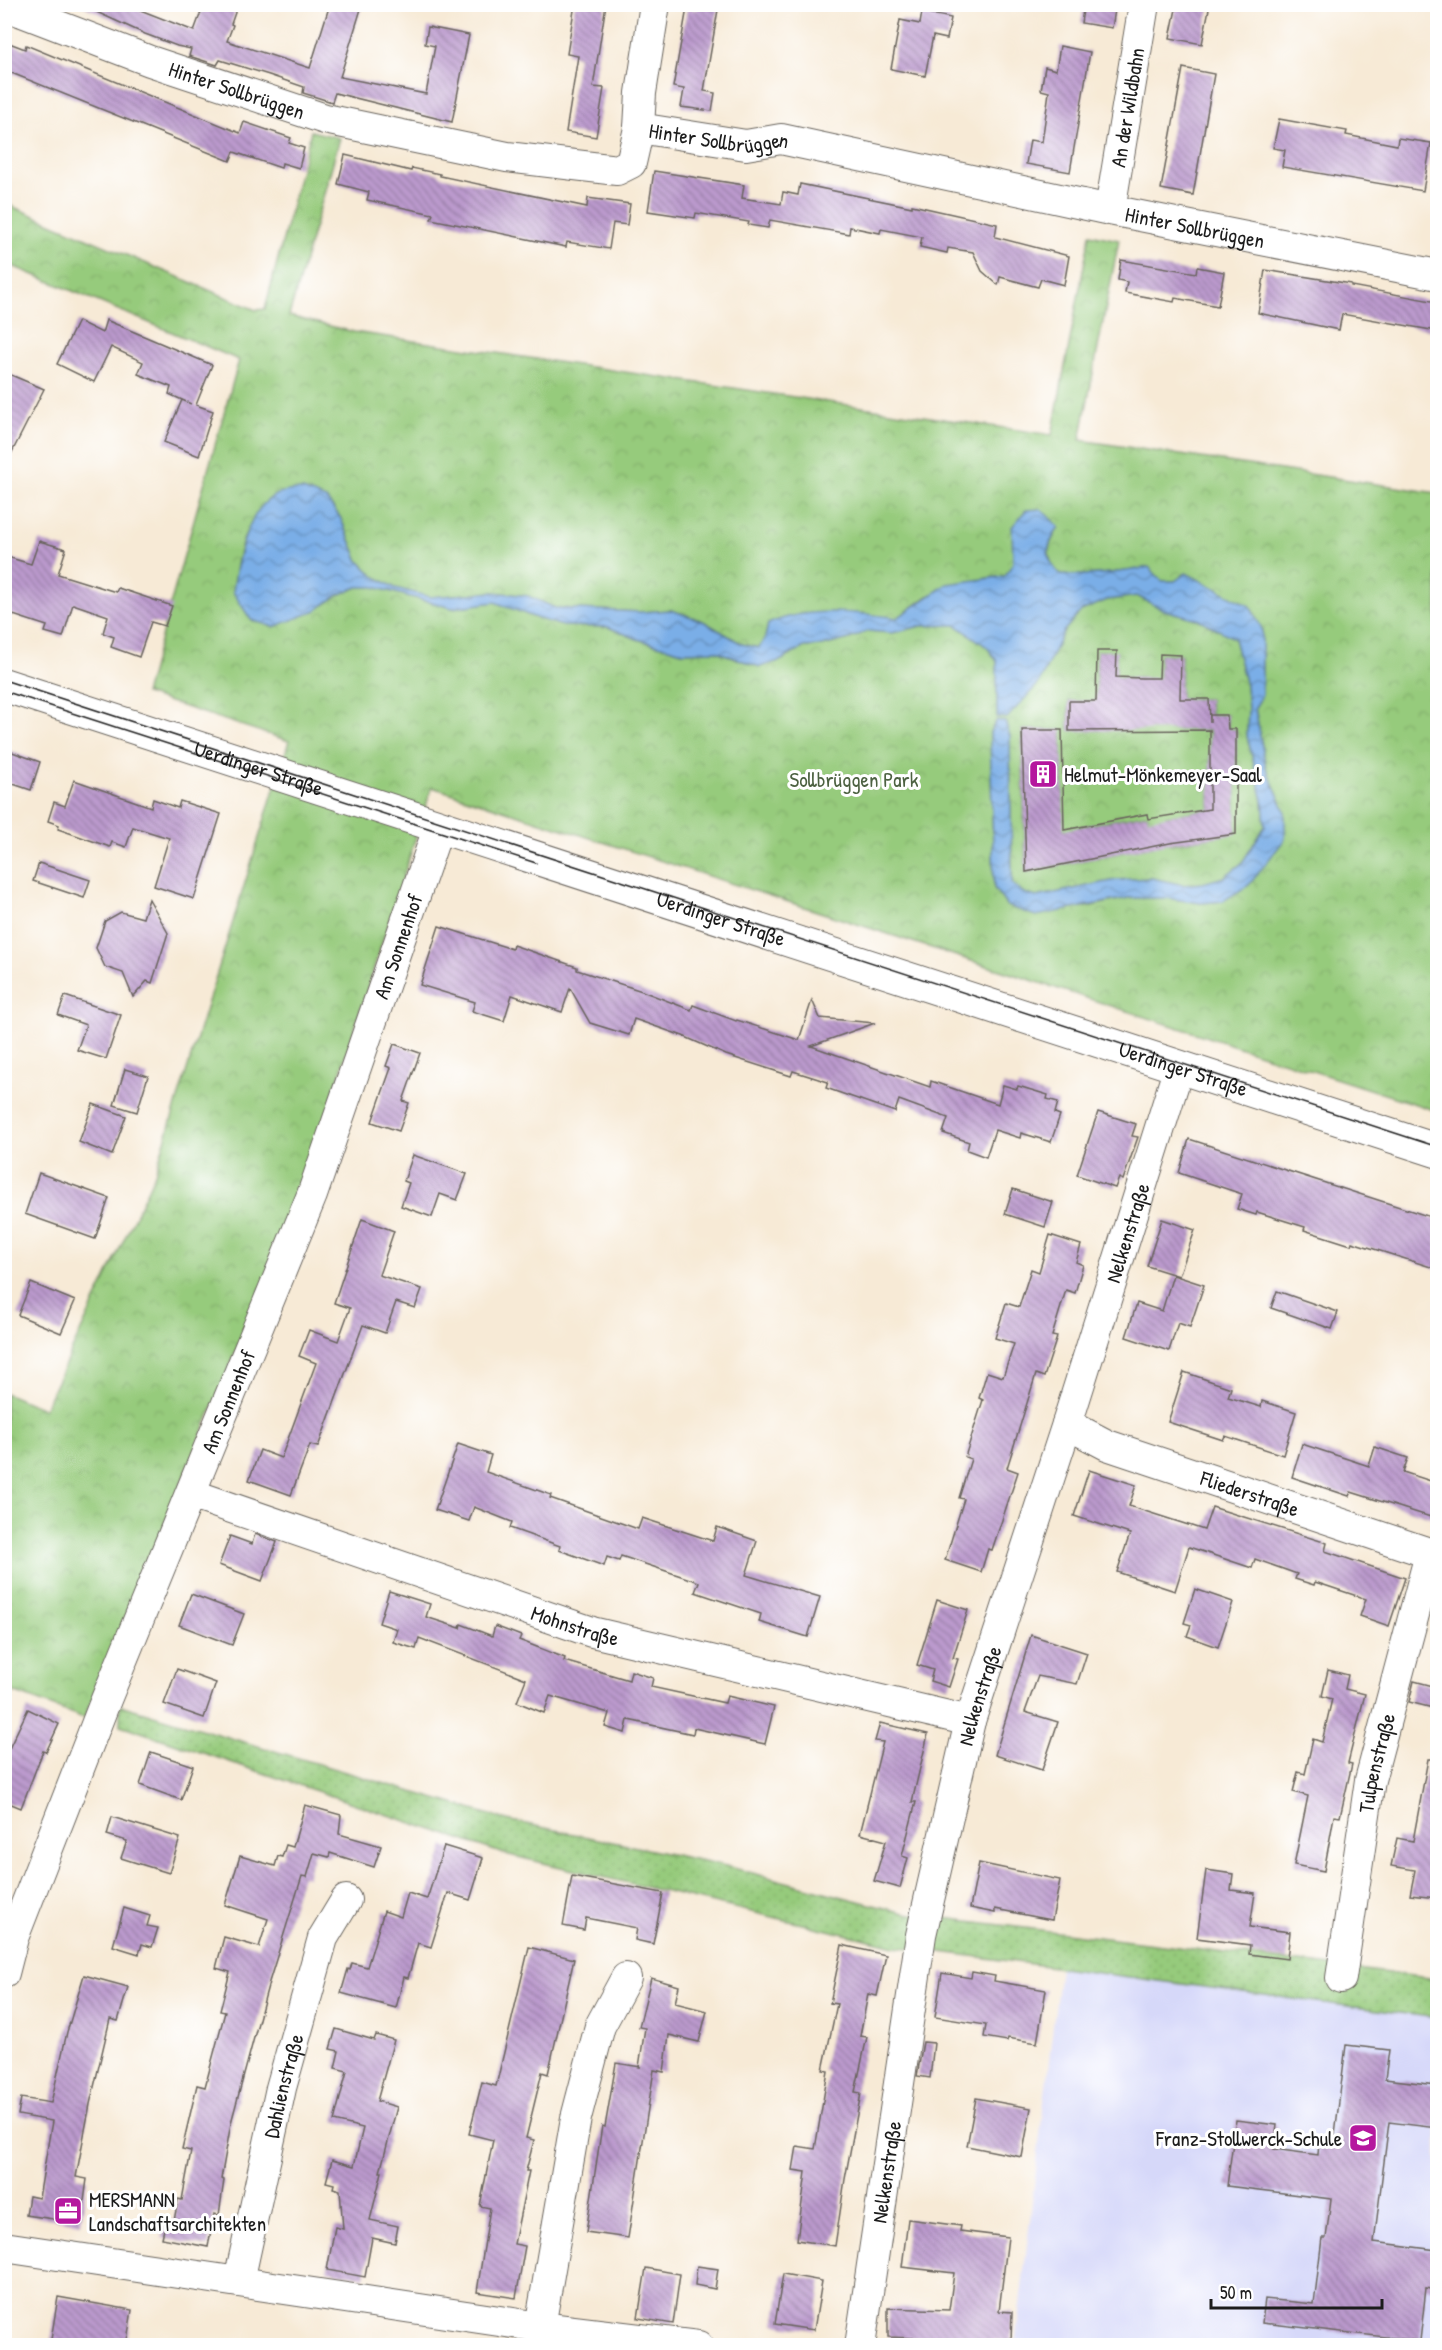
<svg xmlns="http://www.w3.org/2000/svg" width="1442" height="2350" font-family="'Patrick Hand',sans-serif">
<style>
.built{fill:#d6d8f9}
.grass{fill:url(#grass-dots);stroke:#59744c;stroke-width:1.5}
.park{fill:url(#park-crowns);stroke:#59744c;stroke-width:1.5;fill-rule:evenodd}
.water{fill:url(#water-waves);stroke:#4b6582;stroke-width:1.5}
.building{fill:url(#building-back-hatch)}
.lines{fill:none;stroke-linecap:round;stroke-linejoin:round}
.minor-casing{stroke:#69645d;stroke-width:32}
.major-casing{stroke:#69645d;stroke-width:35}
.minor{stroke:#fff;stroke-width:30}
.major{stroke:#fff;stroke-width:33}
.tram{stroke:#1c1c1c;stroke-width:1.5}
.labels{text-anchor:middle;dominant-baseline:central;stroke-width:6;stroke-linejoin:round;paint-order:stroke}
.street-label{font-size:21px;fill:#1c1c1c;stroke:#fff}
.poi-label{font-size:21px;fill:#1c1c1c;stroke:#fff;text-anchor:start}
.park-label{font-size:21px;fill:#4d6242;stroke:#fff}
</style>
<defs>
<pattern id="grass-dots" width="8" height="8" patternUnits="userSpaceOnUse" patternTransform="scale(1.5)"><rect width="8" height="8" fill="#96cb7c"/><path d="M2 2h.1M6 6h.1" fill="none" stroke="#81ae6b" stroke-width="1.8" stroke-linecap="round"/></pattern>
<pattern id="park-crowns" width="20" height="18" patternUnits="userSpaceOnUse" patternTransform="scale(1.5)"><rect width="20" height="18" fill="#96cb7c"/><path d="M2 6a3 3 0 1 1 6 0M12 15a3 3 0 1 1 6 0" fill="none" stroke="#81ae6b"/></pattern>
<pattern id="water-waves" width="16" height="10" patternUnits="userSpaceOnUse" patternTransform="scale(1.5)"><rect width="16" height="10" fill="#7aaee7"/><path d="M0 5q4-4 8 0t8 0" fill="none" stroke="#638dba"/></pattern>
<pattern id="building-back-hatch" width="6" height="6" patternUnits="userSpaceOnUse" patternTransform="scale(1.5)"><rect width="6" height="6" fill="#bb9acd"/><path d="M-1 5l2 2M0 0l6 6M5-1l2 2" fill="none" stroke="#977da6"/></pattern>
</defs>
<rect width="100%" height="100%" fill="#fff"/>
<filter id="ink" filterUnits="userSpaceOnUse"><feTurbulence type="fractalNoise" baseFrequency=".0167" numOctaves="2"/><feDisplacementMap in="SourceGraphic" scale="12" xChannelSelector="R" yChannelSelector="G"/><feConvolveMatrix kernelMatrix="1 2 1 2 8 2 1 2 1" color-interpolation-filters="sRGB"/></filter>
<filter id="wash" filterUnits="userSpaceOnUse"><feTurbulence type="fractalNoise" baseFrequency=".008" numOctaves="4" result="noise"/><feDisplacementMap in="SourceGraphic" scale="24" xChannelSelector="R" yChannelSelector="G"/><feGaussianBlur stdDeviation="1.35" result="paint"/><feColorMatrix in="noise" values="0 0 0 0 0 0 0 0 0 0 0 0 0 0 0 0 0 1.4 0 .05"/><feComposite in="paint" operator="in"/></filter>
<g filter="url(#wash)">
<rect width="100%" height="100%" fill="#f7ead6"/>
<path class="built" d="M1060,1968L1437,2018V2340L1357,2346H1015Z"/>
<path class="grass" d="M120,1705L507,1820L718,1864L904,1913L1437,1979V2018L895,1946L501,1853L120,1725Z"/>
<path class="park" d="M311,131L340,138L289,316L354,332L1052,435L1090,234L1119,240L1080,440L1437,493V1111L432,787L302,1192L84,1718L5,1689V1393L44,1409L154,1176L289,741L145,694L239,360L5,263L4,203L256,310L265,309ZM282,492L326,499L340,517L359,561L374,576L395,588L430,597L494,592L528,596L555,608L641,612L671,610L703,621L742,644L759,648L765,638L768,624C816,617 848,611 897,618L928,596L987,578L1006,576L1013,563L1059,527C1046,548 1044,556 1060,575C1090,576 1119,573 1149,568L1161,581H1175L1262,629V695L1255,708L1266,768L1285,811L1223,901L1201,903L1167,898H1128L1087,907L1007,906L994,888L990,732L997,720L1010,736L1012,884L1024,893L1036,897L1116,880L1152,878L1183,885L1204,883L1224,877L1242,863L1265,826L1263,800L1247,736L1248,708L1246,686L1234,638L1200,620L1164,610L1137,596L1107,600L1081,611L1063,632L1039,683L1006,718L997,716V661L987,647L956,625L921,626L892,633L868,631L849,639L822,646L804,647L782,660L760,667L716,651L682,652L637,639L608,627L563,626L536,618L495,602L452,608L374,587H358L338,595L315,611L233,592C239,550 243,515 282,492ZM1097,651L1116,652V677L1159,679L1160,654L1181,655L1180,699H1209L1210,715H1227L1228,729L1236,730V833L1170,844L1166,816L1210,809V730L1069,729V701H1096ZM1022,730H1062L1063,819L1038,844L1079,827L1147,814L1153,846L1026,872Z"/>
<path class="water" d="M303,490L326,499L340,517L359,561L374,576L395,588L430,597L494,592L528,596L555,608L641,612L671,610L703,621L742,644L759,648L765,638L768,624C807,606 855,612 897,618L947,584L1005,576L1013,563L1012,527L1026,510L1041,509L1059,527C1046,547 1043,556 1060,575C1090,576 1119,573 1149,567L1162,581H1175L1186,573L1250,606L1262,629V695L1255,708L1266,768L1285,811V839L1249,885L1223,901L1201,903L1167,898H1128L1036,916L1007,906L994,888L990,732L997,720L1005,722L1010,736L1012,884L1024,893L1036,897L1116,880L1152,878L1183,885L1203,883L1224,877L1242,863L1265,826L1263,800L1247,736L1248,708L1246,686L1234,638L1200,620L1164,610L1137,596L1107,600L1081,611L1063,632L1039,683L1007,718L997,717V661L987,647L956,625L921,626L892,633L868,631L849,639L822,646L804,647L782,660L760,667L716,651L682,652L637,639L608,627L563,626L536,618L495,602L452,608L374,587H358L338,595L315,611L274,627L251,620L233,592C237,560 247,501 284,492C290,490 297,490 303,490Z"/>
<g id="blocks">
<g class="building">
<path d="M79,4H125L194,31L204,4H238L231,24L233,25L227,41L310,68L330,4H348L361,9L340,77L426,94L435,46L425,44L428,27L469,35L452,122L335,93L332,102L303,93L304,87L269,75L220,60L217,65L189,56L191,49L177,46L145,34Z"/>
<path d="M575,4H606L593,87L604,88L596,137L566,132L578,56L567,54Z"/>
<path d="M698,4H719L704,91L715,93L712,111L681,107L684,89L673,87L687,8L696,10Z"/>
<path d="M1084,4H1116L1112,28L1081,23Z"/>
<path d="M1177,4H1210L1202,44L1170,38Z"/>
<path d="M922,12L951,18L947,39L933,36L925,76L891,69L900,20L920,24Z"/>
<path d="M4,41L25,49L26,45L240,133L244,122L291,138L289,143L304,148L299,168L282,163L281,168L234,152L230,161L4,70Z"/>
<path d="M1060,46L1090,52L1070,172L1026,164L1030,140L1042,142L1049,92L1041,90L1045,67L1056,70Z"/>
<path d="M1183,68L1214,74L1193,195L1161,189Z"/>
<path d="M1279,119L1347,131L1346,135L1397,145L1398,138L1431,143L1423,191L1282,167L1285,150L1273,148Z"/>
<path d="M345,155L411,171L412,168L440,174V176L587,207L588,198L630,204L627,225L613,223L609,249L567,242L566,247L431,219L433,214L367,200L369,192L338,184Z"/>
<path d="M654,171L744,185L742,198L781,204L783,192L798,195L800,184L912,207V205L997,224L995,237L1069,256L1064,285L1041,279L1038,287L1000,277L998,285L982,271L973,252L948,248L947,253L920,247L922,237L881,229L880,233L850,227L849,234L770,220L768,228L748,225L749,222L696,213L695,218L648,211Z"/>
<path d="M1121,260L1196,273L1197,267L1224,272L1218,306L1175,298L1174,302L1125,293L1127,282L1118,280Z"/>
<path d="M1265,270L1351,284V286L1437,302V331L1342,314L1339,330L1258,313Z"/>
<path d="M106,320L212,365L196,405L213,411L199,456L164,442L182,400L191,404L169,394L171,387L138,374L143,362L111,347L94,382L57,364L78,321L102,333Z"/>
<path d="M4,372L44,389L4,468Z"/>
<path d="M39,541L66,549L58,574L116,592L118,588L172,606L165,626L151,622L139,657L111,647L114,637L103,633L108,616L73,604L63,637L45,632L47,626L4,612V556L31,564Z"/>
<path d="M1097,651H1117L1116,677L1142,678H1159L1160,654L1181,655L1180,699H1209L1210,722V715H1227L1228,729H1236V834L1170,843L1026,872L1022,730H1062L1064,830L1147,814L1148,819L1210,809V730L1069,731V701H1096Z"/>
<path d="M4,749L40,762L31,790L4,781Z"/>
<path d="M74,780L151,807L153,799L178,808L180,801L221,814L194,899L154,886L169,838L133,827L126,847L112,842L110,847L58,829L59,825L48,821L54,802L65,806Z"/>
<path d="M39,863L90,880L84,898L33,881Z"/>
<path d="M149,899L168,933L152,983L147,981L133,997L123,973L105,967L96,948L105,921L121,912L143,918Z"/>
<path d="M439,926L512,949L513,945L577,967V970L642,991L691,1010L693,1005L736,1021L737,1020L799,1040L812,1000L820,1018L875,1023L811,1046L930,1087L931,1081L998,1104L1003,1085L1017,1089L1018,1086L1048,1095L1047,1099L1058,1102L1055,1113L1060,1115L1051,1142L1021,1133L1020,1138L995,1130L986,1157L967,1150L969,1142L943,1133L948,1118L899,1100L895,1112L826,1088L828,1082L793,1071L791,1076L726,1055L683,1036L634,1019L629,1035L590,1023L570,988L562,1012L512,995L504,1021L472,1011L475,1002L420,985Z"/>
<path d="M65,996L121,1015L106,1059L77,1050L86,1025L58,1015Z"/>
<path d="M394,1044L420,1053L403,1101L409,1103L399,1131L372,1122L391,1068L386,1066Z"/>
<path d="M125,1069L148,1076L137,1112L114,1105Z"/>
<path d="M93,1104L126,1116L112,1155L79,1142Z"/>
<path d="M1098,1112L1136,1124L1132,1136L1138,1137L1123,1180L1119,1178L1115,1188L1077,1175Z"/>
<path d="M1189,1139L1437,1219V1269L1352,1242L1351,1245L1304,1230L1305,1227L1257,1212L1256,1215L1237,1209L1242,1194L1179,1173Z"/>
<path d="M413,1155L467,1174L457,1200L440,1194L432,1217L401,1206L409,1183L404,1181Z"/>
<path d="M39,1173L109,1198L95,1239L25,1214Z"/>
<path d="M1013,1189L1053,1202L1045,1227L1005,1214Z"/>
<path d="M362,1219L394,1231L379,1275L422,1289L415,1308L396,1302L385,1333L363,1325L318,1447L310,1445L291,1495L249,1480L260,1450L281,1458L316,1363L299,1356L309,1330L338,1341L350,1308L334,1303Z"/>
<path d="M1162,1219L1195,1230L1179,1276L1147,1266Z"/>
<path d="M1050,1235L1081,1245L1076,1262L1083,1265L1075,1293L1066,1290L1052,1336L1057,1337L1044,1377L1036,1374L1007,1468L1018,1472L992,1550L988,1549L981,1572L945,1560L964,1499L959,1498L971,1459L965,1457L983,1400L979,1398L987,1372L1003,1377L1014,1344L995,1338L1006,1303L1019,1307L1031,1269L1039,1272Z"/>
<path d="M1173,1275L1204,1285L1190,1327L1178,1323L1169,1351L1126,1337L1137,1303L1162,1311Z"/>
<path d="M31,1283L75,1301L61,1333L18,1315Z"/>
<path d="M1277,1291L1338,1312L1332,1329L1271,1308Z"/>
<path d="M1184,1372L1231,1388L1228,1397L1261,1407L1262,1401L1296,1412L1283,1455L1225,1436L1223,1440L1168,1422Z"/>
<path d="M458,1444L491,1455L486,1472L551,1495L550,1498L638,1529L642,1518L713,1541L717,1527L757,1541L746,1575L820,1597L808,1637L759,1622L761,1614L695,1592L699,1582L621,1556L619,1561L607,1557L604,1566L559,1550L560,1546L510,1528L512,1522L474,1507L469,1521L435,1510Z"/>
<path d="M1302,1444L1369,1466L1375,1447L1408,1458L1403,1472L1437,1483V1519L1351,1492L1349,1496L1292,1477Z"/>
<path d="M1089,1470L1136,1485L1129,1506L1204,1530L1212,1507L1327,1543L1325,1551L1405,1578L1389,1626L1360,1616L1366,1599L1315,1582L1314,1585L1295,1579L1297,1574L1255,1559L1252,1568L1189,1547L1175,1591L1117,1572L1130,1534L1074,1516Z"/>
<path d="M255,1534L277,1542L262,1581L219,1565L230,1536L252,1544Z"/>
<path d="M1195,1589L1233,1602L1218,1647L1187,1636L1191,1625L1184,1623Z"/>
<path d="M389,1591L430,1604L426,1617L460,1628L461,1624L492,1636L495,1626L521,1636L519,1640L565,1658L564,1661L629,1680L631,1671L653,1678L651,1687L725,1703L727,1696L774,1707L765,1744L694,1728L693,1734L628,1720L625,1733L605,1727L609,1713L550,1696L544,1713L517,1702L526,1679L419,1638L416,1649L393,1642L397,1629L379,1623Z"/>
<path d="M191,1594L244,1614L232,1645L179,1625Z"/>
<path d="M937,1600L968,1610L953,1658L958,1659L949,1687L930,1681L933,1670L917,1665Z"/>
<path d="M1031,1635L1087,1653L1077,1684L1038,1676L1025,1712L1058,1722L1042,1770L995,1755Z"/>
<path d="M177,1669L216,1683L204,1718L164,1704Z"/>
<path d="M1328,1670L1348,1675L1345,1689L1365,1694L1348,1763L1352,1764L1340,1817L1334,1816L1324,1871L1294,1865L1308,1796L1293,1792L1298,1772L1305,1774L1313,1739L1322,1742L1332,1699L1322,1696Z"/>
<path d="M1414,1681L1437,1687L1433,1708L1409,1702Z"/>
<path d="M28,1709L59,1724L46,1752L43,1751L21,1808L4,1801V1759Z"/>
<path d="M880,1723L928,1734L912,1802H916L902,1856L908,1858L900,1888L874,1881L886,1841L860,1834L883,1742L875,1741Z"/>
<path d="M151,1752L193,1766L181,1800L140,1785Z"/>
<path d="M1428,1759H1437V1898L1410,1895L1415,1870L1391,1866L1397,1838L1413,1841Z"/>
<path d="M305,1805L341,1815L339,1834L381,1846L374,1867L330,1853L329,1857L314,1853L307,1877L302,1876L269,1982L231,2123L221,2179L224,2180L219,2215L214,2214L208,2247L162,2238L166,2220L174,2221L178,2199L182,2200L191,2151L182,2149L197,2085L205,2087L225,2012L220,2011L230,1972L216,1968L224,1937L259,1947L268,1919L225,1905L240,1856L275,1866L278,1856L282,1857L286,1845L293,1847Z"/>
<path d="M112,1817L180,1838L169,1873L121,1858L127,1841L107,1835Z"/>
<path d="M444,1846L483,1858L470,1900L448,1893L431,1947L418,1943L408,1978L404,1977L396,2008L341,1993L348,1969L350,1970L352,1963L367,1967L384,1911L401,1917L408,1893L427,1899Z"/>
<path d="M979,1863L1060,1880L1052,1920L995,1909V1913L970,1908Z"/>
<path d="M1206,1870L1233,1874L1231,1890L1255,1893L1250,1927L1290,1932L1287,1959L1249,1954L1250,1945L1197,1938Z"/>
<path d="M572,1876L663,1893L653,1944L635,1940L637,1928L586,1918L584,1930L563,1926Z"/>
<path d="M124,1908L150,1916L147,1926L158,1928L152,1947L142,1944L139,1954L113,1946Z"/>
<path d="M842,1945L886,1955L877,1996L868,1994L860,2036L867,2037L855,2092L861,2093L845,2179L835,2246L797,2240L806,2172L793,2170L797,2146L815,2149L828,2071L823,2070L837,2004L830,2003Z"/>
<path d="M529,1947L574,1959L548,2074L542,2072L526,2138L534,2140L526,2171H529L514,2244L525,2246L516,2298L477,2292L490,2208L480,2206L493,2140L469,2134L482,2082L496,2086Z"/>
<path d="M972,1972L995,1976L994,1981L1046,1990L1037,2043L1008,2038L1007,2041L984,2037L986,2025L935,2017L942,1973L971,1978Z"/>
<path d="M84,1975L128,1987L118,2021L110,2019L90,2104L76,2177L87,2179L81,2223L26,2215L29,2196L39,2198L52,2121L18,2115L21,2098L51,2103L67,2032Z"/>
<path d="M651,1978L679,1986L675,2003L707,2011L699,2042L669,2035L664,2072L654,2070L628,2238L586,2232L602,2126L605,2127L616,2063L641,2067H639L645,2028L639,2027Z"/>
<path d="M336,2029L374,2040L376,2035L394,2040L377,2101L397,2107L380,2172H382L370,2220L398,2226L395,2243L372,2238L365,2277L327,2270L335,2227L343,2229L340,2190L333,2188L334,2184L326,2182L332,2160L354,2166L363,2128L334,2121L347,2071L335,2068L339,2051L330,2049Z"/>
<path d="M923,2042L934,2043L930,2078L917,2076Z"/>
<path d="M1346,2045L1389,2050L1385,2079L1437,2085V2128L1389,2122L1374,2242L1437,2250V2290L1426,2288L1420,2341L1262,2323L1265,2299L1314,2304L1322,2238H1326L1331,2199L1227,2186L1236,2120L1277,2125L1274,2149L1318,2155L1319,2140L1334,2142Z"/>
<path d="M976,2098L1031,2108L1022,2157L967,2146Z"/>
<path d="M908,2219L961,2226L960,2231L1008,2237L999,2311L1012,2312L1011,2342L888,2337V2308L949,2310L954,2273L902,2267Z"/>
<path d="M697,2266L718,2269L715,2289L695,2285Z"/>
<path d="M646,2268L680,2274L673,2324L638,2318Z"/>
<path d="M783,2274L822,2281L814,2330L775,2324Z"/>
<path d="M58,2297L132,2310L126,2346H50Z"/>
</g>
</g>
</g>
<g filter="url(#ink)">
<use href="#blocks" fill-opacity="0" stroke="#69645d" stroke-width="1.5"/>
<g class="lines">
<g class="minor-casing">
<g id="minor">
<path id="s1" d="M4,5L150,61L325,119L507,157L617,170L631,163L639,128L746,145L781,139L1110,210L1438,275"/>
<path d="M639,128L641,93L655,4"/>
<path id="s2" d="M1110,210L1144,4"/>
<path id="s3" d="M1067,1424L1107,1445L1438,1556"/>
<path id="s4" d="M191,1494L592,1632L970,1721"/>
<path id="s5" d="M4,1973L13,1938L103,1707L312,1195L439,826"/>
<path id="s6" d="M1341,1978L1370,1780L1430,1554"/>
<path d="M4,2247L540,2327L698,2346"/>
<path id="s7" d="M239,2281L281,2088L323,1938L346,1900"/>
<path d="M540,2327L576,2118L600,2026L626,1978"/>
<path id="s8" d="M860,2346L921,1935L970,1721L1067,1424L1179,1067"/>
</g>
</g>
<g class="major-casing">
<g id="major">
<path id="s9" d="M4,685L1438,1151"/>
</g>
</g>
<use href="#minor" class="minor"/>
<use href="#major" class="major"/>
<g class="tram">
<path d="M4,680L1438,1147"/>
<path d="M4,691L536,863"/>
</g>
</g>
</g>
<defs>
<g id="building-square" transform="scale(1.5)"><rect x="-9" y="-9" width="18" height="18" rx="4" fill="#b5179e" stroke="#fff"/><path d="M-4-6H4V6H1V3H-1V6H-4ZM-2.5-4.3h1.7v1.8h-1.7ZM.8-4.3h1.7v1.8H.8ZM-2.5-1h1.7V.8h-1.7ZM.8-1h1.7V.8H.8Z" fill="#fff"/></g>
<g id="school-square" transform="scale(1.5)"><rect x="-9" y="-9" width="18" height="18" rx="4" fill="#b5179e" stroke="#fff"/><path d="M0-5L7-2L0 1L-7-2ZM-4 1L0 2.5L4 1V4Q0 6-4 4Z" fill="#fff"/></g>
<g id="office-square" transform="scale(1.5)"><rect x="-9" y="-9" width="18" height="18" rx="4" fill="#b5179e" stroke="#fff"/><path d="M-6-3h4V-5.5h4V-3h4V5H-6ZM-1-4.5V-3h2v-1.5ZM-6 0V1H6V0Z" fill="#fff"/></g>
</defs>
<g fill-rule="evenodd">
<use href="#building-square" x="1043" y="774"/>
<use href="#school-square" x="1363" y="2138"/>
<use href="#office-square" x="68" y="2211"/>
</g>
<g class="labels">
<g class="street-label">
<text stroke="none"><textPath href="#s1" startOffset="248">Hinter Sollbrüggen</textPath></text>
<text stroke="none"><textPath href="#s2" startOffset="104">An der Wildbahn</textPath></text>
<text stroke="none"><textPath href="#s1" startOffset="770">Hinter Sollbrüggen</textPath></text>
<text stroke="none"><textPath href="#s1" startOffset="1256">Hinter Sollbrüggen</textPath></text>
<text stroke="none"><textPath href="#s9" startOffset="268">Uerdinger Straße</textPath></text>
<text stroke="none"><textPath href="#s9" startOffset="754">Uerdinger Straße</textPath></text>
<text stroke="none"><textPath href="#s5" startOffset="1100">Am Sonnenhof</textPath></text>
<text stroke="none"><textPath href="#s9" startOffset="1240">Uerdinger Straße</textPath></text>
<text stroke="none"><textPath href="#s8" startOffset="1148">Nelkenstraße</textPath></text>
<text stroke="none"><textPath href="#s5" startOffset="614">Am Sonnenhof</textPath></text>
<text stroke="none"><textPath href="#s3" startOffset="196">Fliederstraße</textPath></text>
<text stroke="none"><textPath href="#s4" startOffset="406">Mohnstraße</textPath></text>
<text stroke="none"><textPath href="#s8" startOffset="662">Nelkenstraße</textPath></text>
<text stroke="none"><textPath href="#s6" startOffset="218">Tulpenstraße</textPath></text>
<text stroke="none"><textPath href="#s7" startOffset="200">Dahlienstraße</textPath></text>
<text stroke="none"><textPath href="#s8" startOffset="176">Nelkenstraße</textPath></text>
</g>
<g class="poi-label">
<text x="1064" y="774">Helmut-Mönkemeyer-Saal</text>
<text x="1342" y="2138" text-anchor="end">Franz-Stollwerck-Schule</text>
<text x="89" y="2199">MERSMANN<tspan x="89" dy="24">Landschaftsarchitekten</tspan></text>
</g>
<g class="park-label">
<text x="854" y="779">Sollbrüggen Park</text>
</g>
</g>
<rect width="1442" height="2350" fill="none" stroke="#fff" stroke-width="24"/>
<path d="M1211 2299v9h171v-9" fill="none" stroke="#1c1c1c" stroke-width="3"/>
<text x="1220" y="2299" font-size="18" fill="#1c1c1c" stroke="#ffffff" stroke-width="4.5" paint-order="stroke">50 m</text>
</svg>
